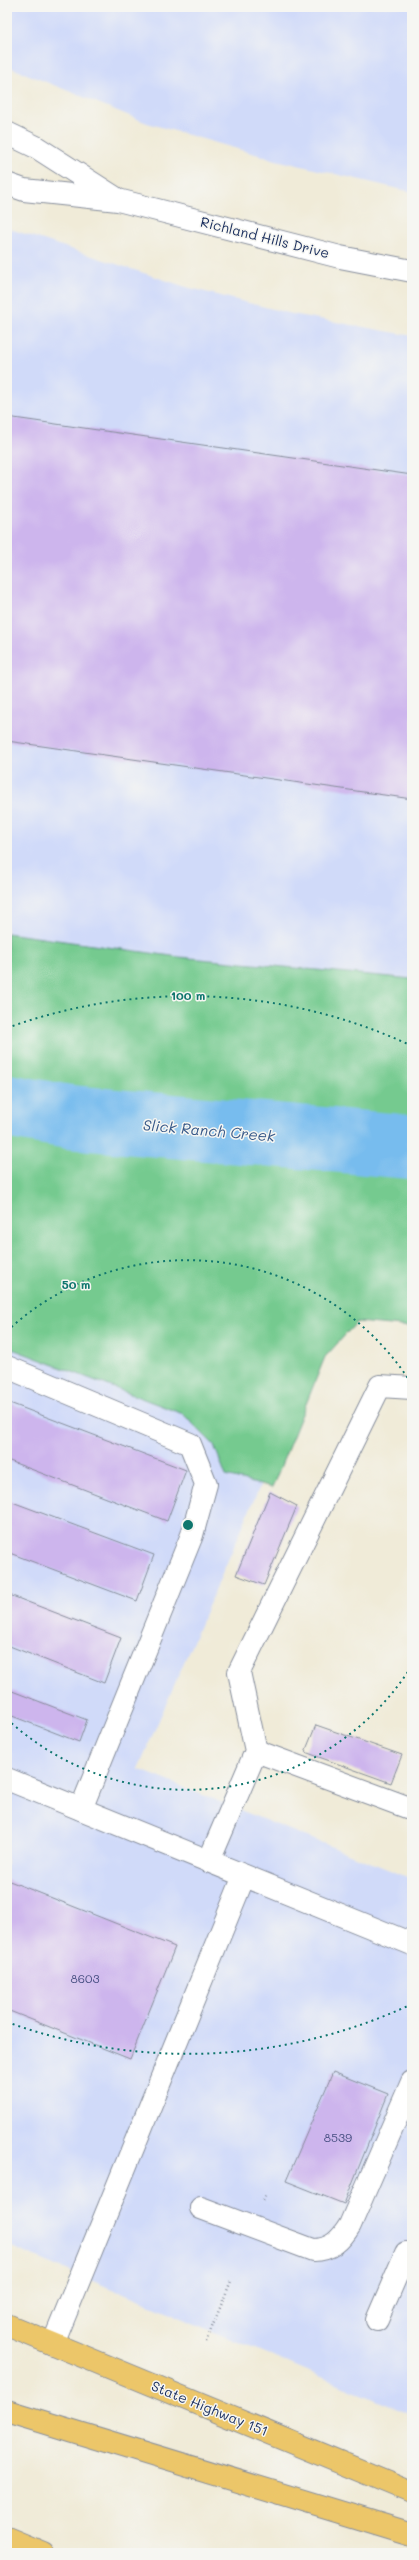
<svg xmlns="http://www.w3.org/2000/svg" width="419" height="2560" font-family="Mali,sans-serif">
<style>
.built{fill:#d0daf9}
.green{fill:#74ca8f;stroke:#487c76}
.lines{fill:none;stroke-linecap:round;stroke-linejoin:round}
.river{stroke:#77bcee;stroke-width:64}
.building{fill:#cdb5ed}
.minor-casing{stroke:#868d9b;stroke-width:24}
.major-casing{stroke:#868d9b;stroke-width:24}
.highway-casing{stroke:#868d9b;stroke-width:24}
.path{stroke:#868d9b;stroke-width:2.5;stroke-dasharray:1 3;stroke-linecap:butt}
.minor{stroke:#fff;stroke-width:22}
.major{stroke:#ecc669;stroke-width:22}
.highway{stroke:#ecc669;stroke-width:22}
.ring{fill:none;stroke:#0f766e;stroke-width:2;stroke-dasharray:2 4}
.labels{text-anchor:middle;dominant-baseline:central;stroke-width:3;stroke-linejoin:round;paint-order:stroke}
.number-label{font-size:12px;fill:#485082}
.street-label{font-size:14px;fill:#1b2f5e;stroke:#f6f6f2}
.water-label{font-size:15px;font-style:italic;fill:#375989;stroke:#f6f6f2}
.centre{fill:#0f766e;stroke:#f6f6f2;stroke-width:2}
.ring-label{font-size:12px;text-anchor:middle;font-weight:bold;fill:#0f766e;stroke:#f6f6f2;stroke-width:3;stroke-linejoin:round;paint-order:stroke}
</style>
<rect width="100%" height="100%" fill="#f6f6f2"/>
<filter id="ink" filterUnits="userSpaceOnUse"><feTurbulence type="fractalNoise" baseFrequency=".025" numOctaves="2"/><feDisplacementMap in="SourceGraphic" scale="8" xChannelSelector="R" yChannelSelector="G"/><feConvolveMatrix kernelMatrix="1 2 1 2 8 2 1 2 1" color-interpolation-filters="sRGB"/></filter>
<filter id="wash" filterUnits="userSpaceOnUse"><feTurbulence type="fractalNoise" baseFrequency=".012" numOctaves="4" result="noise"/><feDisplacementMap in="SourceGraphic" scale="16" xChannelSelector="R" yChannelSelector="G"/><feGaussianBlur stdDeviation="0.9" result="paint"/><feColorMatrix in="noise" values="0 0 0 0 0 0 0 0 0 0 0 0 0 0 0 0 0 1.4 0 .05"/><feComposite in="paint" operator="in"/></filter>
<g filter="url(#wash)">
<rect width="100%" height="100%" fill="#f0ebd8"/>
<g class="built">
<path d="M7,7H412V192L276,160L147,123L7,66Z"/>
<path d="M7,228L186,287L292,314L412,336V996L7,951Z"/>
<path d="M7,1283L335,1312L138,1769L412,1879V2415L7,2245Z"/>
</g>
<path class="green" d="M7,933L179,957L412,979V1327L357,1322L325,1357L272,1488L226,1476L214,1445L183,1414L7,1347Z"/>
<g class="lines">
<path class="river" d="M7,1106L69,1117L412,1147"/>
</g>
<g id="blocks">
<g class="building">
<path d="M7,417L412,475V799L7,741Z"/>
<path d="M7,1402L186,1470L167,1521L7,1460Z"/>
<path d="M270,1492L297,1506L264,1585L236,1575Z"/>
<path d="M7,1500L154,1555L137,1601L7,1552Z"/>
<path d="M7,1594L121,1638L104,1683L7,1645Z"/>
<path d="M7,1689L87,1720L79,1742L7,1714Z"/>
<path d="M316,1725L402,1755L391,1783L305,1752Z"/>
<path d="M7,1880L175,1947L130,2059L7,2010Z"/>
<path d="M333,2072L388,2094L344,2204L286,2181Z"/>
</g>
</g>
</g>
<g filter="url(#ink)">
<use href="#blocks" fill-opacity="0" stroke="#868d9b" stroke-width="1"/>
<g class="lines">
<g class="minor-casing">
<g id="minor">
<path d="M7,133L36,147L114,197"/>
<path d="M7,184L24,190L118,200L340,257L412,271"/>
<path d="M7,1367L190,1444L206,1484L192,1535L81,1809"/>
<path d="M256,1751L412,1809"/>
<path d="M7,1779L412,1944"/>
<path d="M209,1861L256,1751L239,1672L380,1386L412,1388"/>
<path d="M201,2208L313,2250C331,2250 341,2240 350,2225L412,2082"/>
<path d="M377,2320L406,2253"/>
<path d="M53,2344L244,1876"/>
</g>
</g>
<g class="major-casing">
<path id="major" d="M7,2325L412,2492"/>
</g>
<g class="highway-casing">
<g id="highway">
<path d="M7,2411L412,2534"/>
<path d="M7,2538L43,2553"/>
</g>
</g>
<g class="path">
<path d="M263,2201L266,2194"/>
<path d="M206,2342L231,2281"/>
</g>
<use href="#minor" class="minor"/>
<use href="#major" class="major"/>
<use href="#highway" class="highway"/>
</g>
</g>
<g class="ring">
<path d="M411 1667A265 265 0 0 1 7 1719M7 1331A265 265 0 0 1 411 1383"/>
<path d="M412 2004A529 529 0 0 1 7 2022M7 1028A529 529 0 0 1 412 1046"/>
</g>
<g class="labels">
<g class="number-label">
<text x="85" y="1978">8603</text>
<text x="338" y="2137">8539</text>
</g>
<g class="street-label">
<text transform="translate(265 237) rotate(14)">Richland Hills Drive</text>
<text transform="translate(210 2408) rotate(22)">State Highway 151</text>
</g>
<g class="water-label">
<text transform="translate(209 1130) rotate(5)">Slick Ranch Creek</text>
</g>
</g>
<circle cx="188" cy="1525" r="6" class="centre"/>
<g class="ring-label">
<text x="188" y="1000">100 m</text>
<text x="76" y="1289">50 m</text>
</g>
<rect width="419" height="2560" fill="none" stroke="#f6f6f2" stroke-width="24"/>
</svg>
